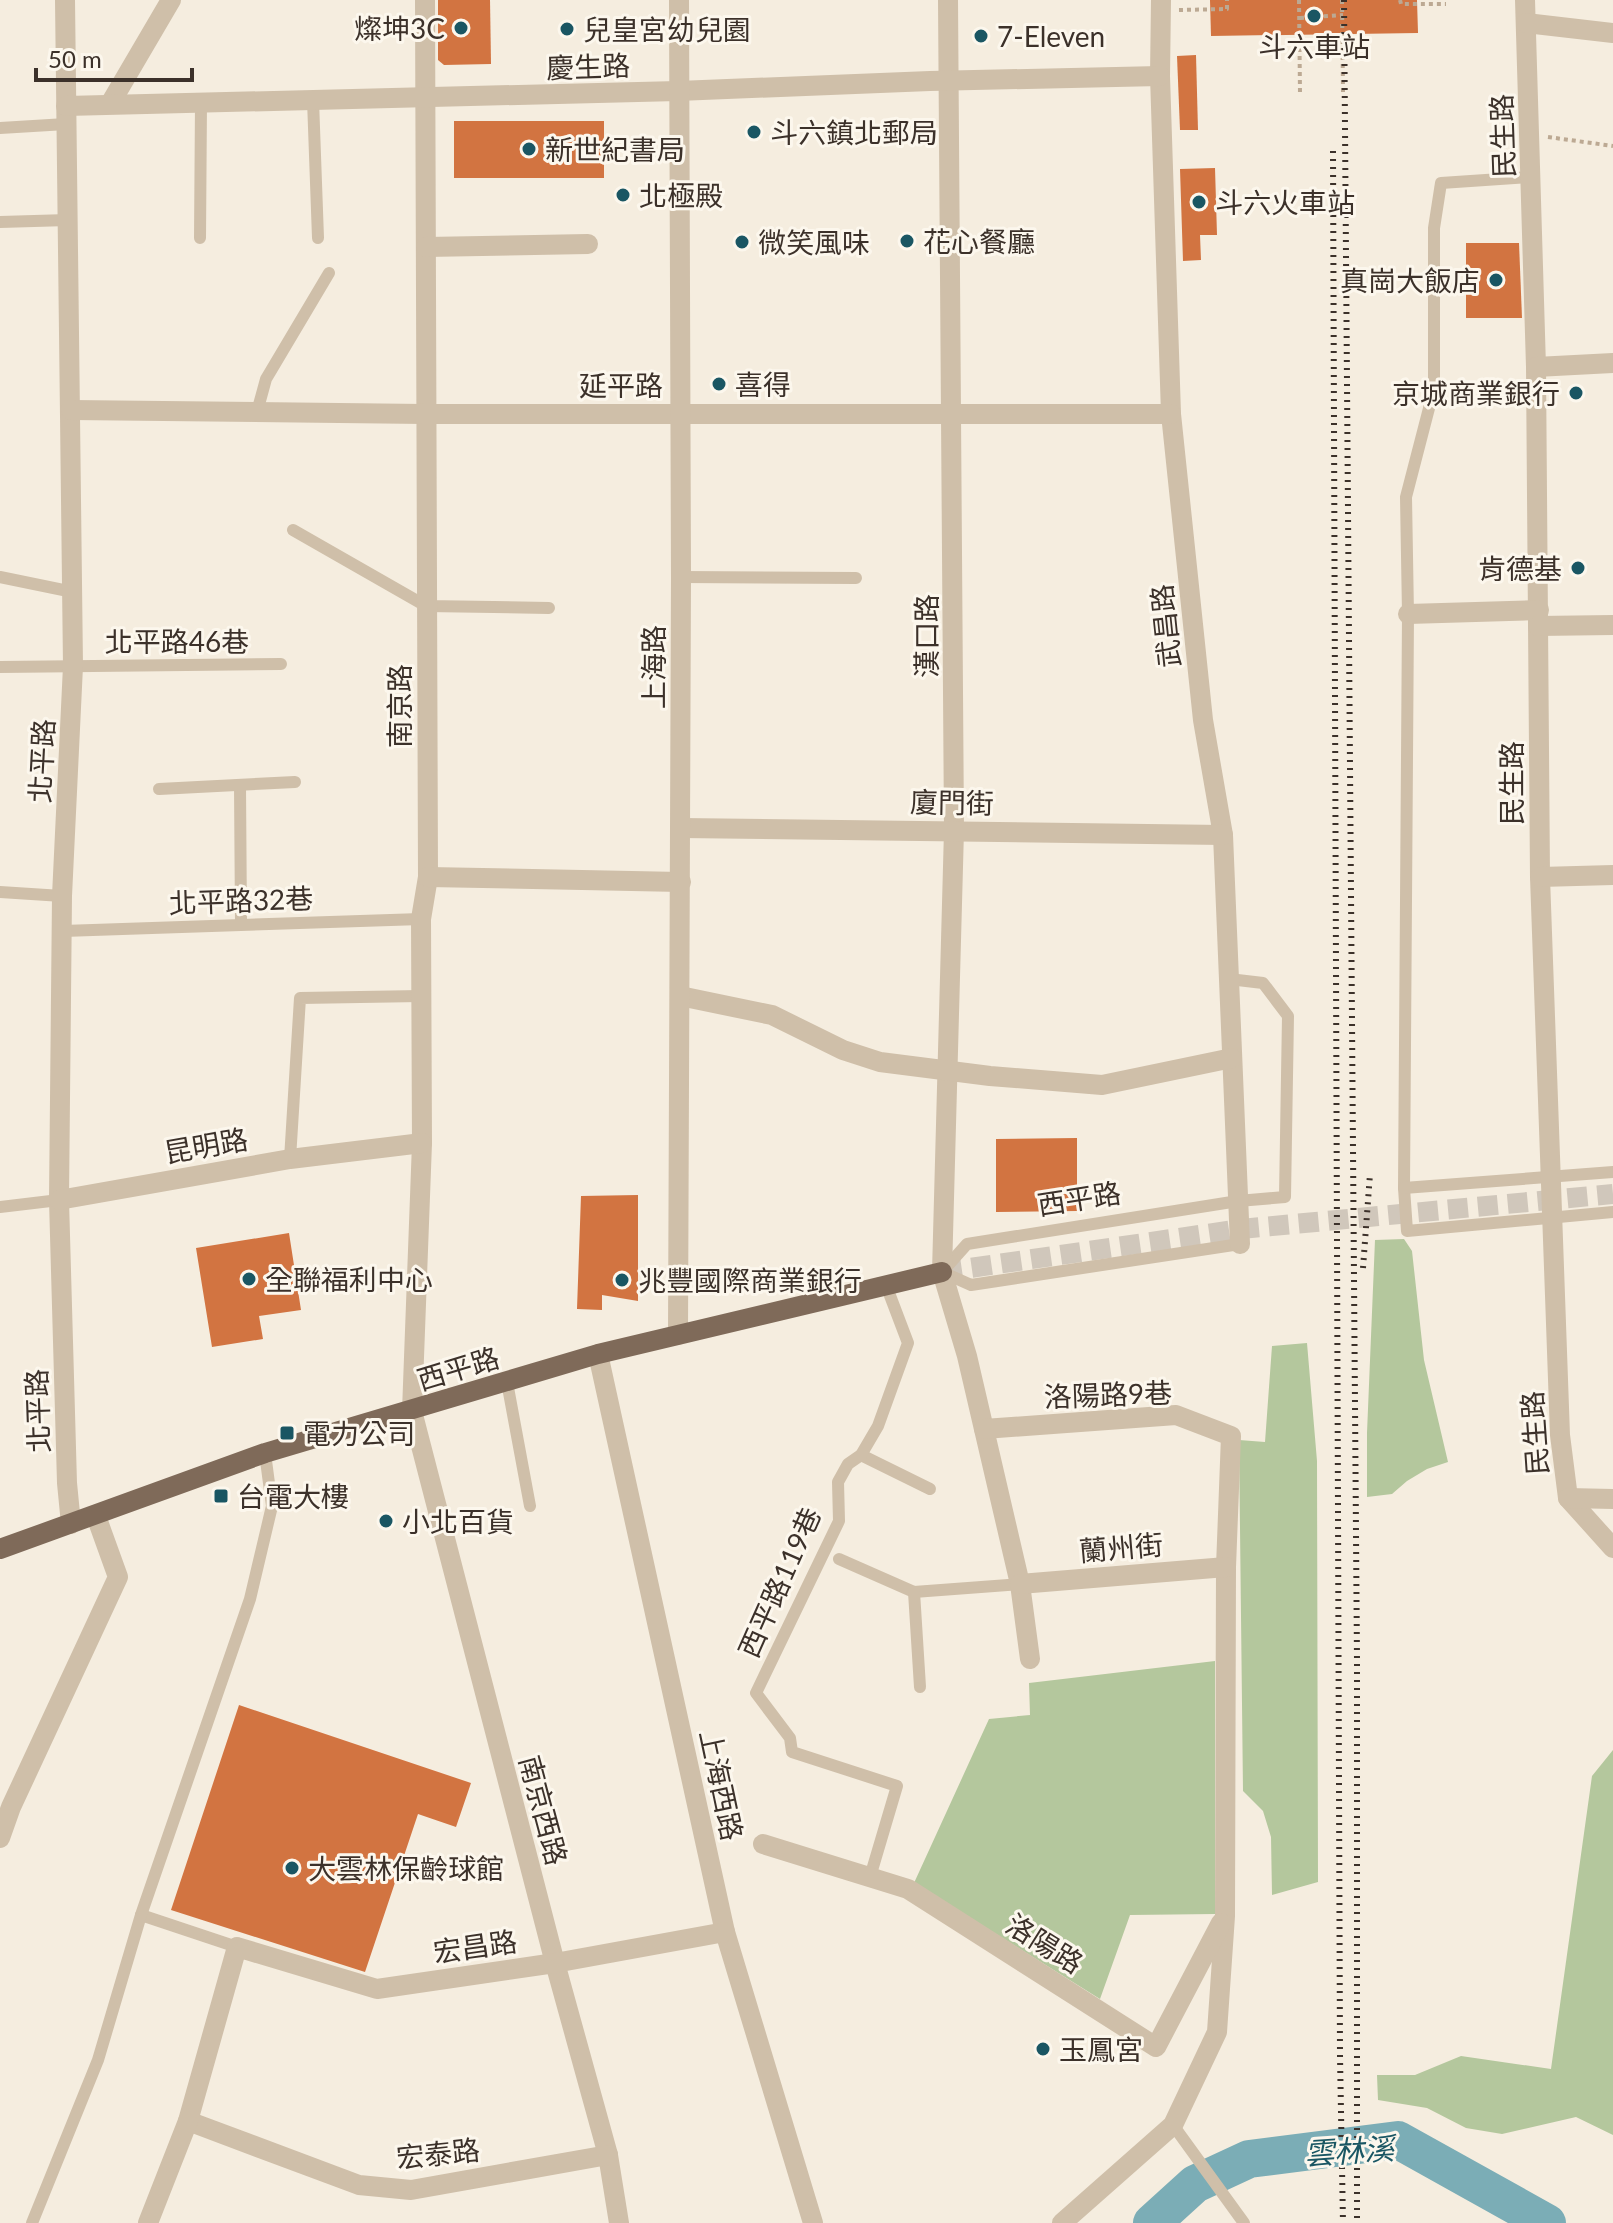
<svg xmlns="http://www.w3.org/2000/svg" width="1613" height="2223" font-family="Lato,'Noto Sans TC',sans-serif">
<style>
.green{fill:#b4c79d}
.lines{fill:none;stroke-linecap:round;stroke-linejoin:round}
.river{stroke:#7badb6;stroke-width:38}
.building{fill:#d27441}
.primary-tunnel{stroke:#d0c7bb;stroke-width:20;stroke-dasharray:20 10;stroke-linecap:butt}
.path{stroke:#bca993;stroke-width:4;stroke-dasharray:4 4;stroke-linecap:butt}
.lane{stroke:#cfbfa9;stroke-width:12}
.street{stroke:#cfbfa9;stroke-width:20}
.primary{stroke:#7f6a59;stroke-width:20}
.rail{stroke:#3c312a;stroke-width:6;stroke-dasharray:2 6;stroke-linecap:butt}
.poi-dot{fill:#1a5663;stroke:#fcf7ed;stroke-width:3}
.labels{text-anchor:middle;dominant-baseline:central;stroke-width:6;stroke-linejoin:round;paint-order:stroke}
.poi-label{font-size:28px;fill:#3c312a;stroke:#fcf7ed;text-anchor:start}
.street-label{font-size:28px;fill:#3c312a;stroke:#fcf7ed}
.water-label{font-size:30px;font-style:italic;fill:#1a5663;stroke:#fcf7ed}
</style>
<rect width="100%" height="100%" fill="#f5eddf"/>
<g class="green">
<path d="M1404,1239L1412,1251L1424,1360L1448,1462L1427,1469L1407,1481L1392,1494L1367,1497V1433L1375,1240Z"/>
<path d="M1307,1343L1317,1461L1318,1882L1272,1895L1271,1837L1263,1811L1243,1791L1239,1440L1265,1442L1272,1346Z"/>
<path d="M1215,1661V1914L1130,1915L1100,1999L914,1883L989,1719L1030,1715L1029,1683Z"/>
<path d="M1613,1750V2135L1576,2117L1502,2134L1466,2128L1427,2108L1378,2100L1377,2075H1415L1461,2056L1551,2069L1592,1776Z"/>
</g>
<g class="lines">
<path class="river" d="M1152,2223L1195,2184L1249,2159L1398,2140L1547,2223"/>
</g>
<g class="building">
<path d="M438,0H490L491,64L444,65L438,60Z"/>
<path d="M1210,0H1417L1418,33L1211,36Z"/>
<path d="M1196,55L1198,130H1180L1177,56Z"/>
<rect x="454" y="121" width="150" height="57"/>
<path d="M1215,168L1217,235H1200L1201,260L1183,261L1180,169Z"/>
<path d="M1466,243H1519L1522,318H1466Z"/>
<path d="M1077,1138V1211L996,1212V1139Z"/>
<path d="M638,1195V1301L602,1295V1310L577,1309L581,1196Z"/>
<path d="M289,1233L301,1310L259,1316L263,1339L212,1347L196,1248Z"/>
<path d="M239,1705L471,1783L456,1827L418,1814L365,1972L171,1910Z"/>
</g>
<g class="lines">
<path class="primary-tunnel" d="M942,1272L1241,1229L1613,1194"/>
<g class="path">
<path d="M1299,0L1300,93"/>
<path d="M1342,0L1343,92"/>
<path d="M1400,0L1401,4H1446"/>
<path d="M1179,10L1227,9V0"/>
<path d="M1300,18L1343,15"/>
<path d="M1548,137L1613,146"/>
</g>
<g class="lane">
<path d="M313,100L318,238"/>
<path d="M0,128L66,124"/>
<path d="M1531,177L1441,183L1434,228V389L1406,497L1408,614L1404,1188L1407,1231L1613,1212"/>
<path d="M0,222L68,220"/>
<path d="M200,238L201,103"/>
<path d="M257,412L266,379L329,273"/>
<path d="M293,530L426,606L549,608"/>
<path d="M0,577L73,592"/>
<path d="M681,577L856,578"/>
<path d="M0,667L281,664"/>
<path d="M240,786L241,923"/>
<path d="M159,789L295,782"/>
<path d="M0,892L62,896"/>
<path d="M63,931L421,919"/>
<path d="M1229,979L1263,983L1288,1016L1285,1197L1238,1201L967,1244L942,1272L971,1285L1240,1244"/>
<path d="M290,1159L300,998L421,996"/>
<path d="M1404,1188L1613,1172"/>
<path d="M0,1207L59,1200"/>
<path d="M507,1382L530,1506"/>
<path d="M861,1455L930,1489"/>
<path d="M839,1559L914,1592L1020,1584"/>
<path d="M914,1592L920,1687"/>
<path d="M870,1877L897,1786L792,1752L790,1738L756,1693L839,1521L838,1482L848,1464L861,1455L878,1426L908,1343L886,1285"/>
<path d="M141,1915L237,1947"/>
<path d="M1173,2125L1244,2223"/>
<path d="M32,2223L98,2060L141,1915L250,1599L272,1506L265,1453"/>
</g>
<g class="street">
<path d="M65,0L73,666L62,896L59,1200L67,1483L71,1524"/>
<path d="M425,0L428,877L421,919L422,1143L412,1411L555,1963L608,2155L619,2223"/>
<path d="M948,0L954,830L942,1272L967,1356L1020,1584L1030,1659"/>
<path d="M1161,0L1160,76L1171,414L1203,720L1223,835L1240,1244"/>
<path d="M1525,0L1536,367L1540,877L1560,1435L1568,1498L1613,1548"/>
<path d="M1526,23L1613,33"/>
<path d="M110,104L171,0"/>
<path d="M66,106L678,91L930,81L1160,76"/>
<path d="M426,247L588,244"/>
<path d="M1536,367L1613,363"/>
<path d="M71,410L424,414H1171"/>
<path d="M1408,614L1539,610"/>
<path d="M1538,626L1613,625"/>
<path d="M681,828L1223,835"/>
<path d="M428,877L681,882"/>
<path d="M1540,877L1613,875"/>
<path d="M680,996L772,1015L843,1050L880,1062L990,1076L1102,1085L1232,1058"/>
<path d="M59,1200L290,1159L422,1143"/>
<path d="M678,1335L681,577L679,0"/>
<path d="M598,1354L725,1932L813,2223"/>
<path d="M984,1429L1176,1415L1231,1436L1226,1567L1225,1916L1217,2032L1173,2125L1062,2223"/>
<path d="M1568,1498L1613,1499"/>
<path d="M1020,1584L1226,1567"/>
<path d="M0,1838L11,1807L118,1577L96,1516"/>
<path d="M763,1844L908,1889L1156,2047L1221,1923"/>
<path d="M188,2121L359,2185L411,2190L608,2155"/>
<path d="M148,2223L188,2121L237,1947L377,1989L555,1963L725,1932"/>
</g>
<path class="primary" d="M0,1549L265,1453L598,1354L942,1272"/>
<g class="rail">
<path d="M1344,0L1357,1661V2223"/>
<path d="M1333,151L1340,2056L1343,2223"/>
<path d="M1363,1268L1370,1174"/>
</g>
</g>
<g class="poi-dot">
<circle cx="1314" cy="16" r="8"/>
<circle cx="461" cy="28" r="8"/>
<circle cx="567" cy="29" r="8"/>
<circle cx="981" cy="36" r="8"/>
<circle cx="754" cy="132" r="8"/>
<circle cx="529" cy="149" r="8"/>
<circle cx="623" cy="195" r="8"/>
<circle cx="1199" cy="202" r="8"/>
<circle cx="907" cy="241" r="8"/>
<circle cx="742" cy="242" r="8"/>
<circle cx="1496" cy="280" r="8"/>
<circle cx="719" cy="384" r="8"/>
<circle cx="1576" cy="393" r="8"/>
<circle cx="1578" cy="568" r="8"/>
<circle cx="249" cy="1279" r="8"/>
<circle cx="622" cy="1280" r="8"/>
<rect x="279" y="1425" width="16" height="16" rx="4"/>
<rect x="213" y="1488" width="16" height="16" rx="4"/>
<circle cx="386" cy="1521" r="8"/>
<circle cx="292" cy="1868" r="8"/>
<circle cx="1043" cy="2049" r="8"/>
</g>
<g class="labels">
<g class="poi-label">
<text x="445" y="28" text-anchor="end">燦坤3C</text>
<text x="583" y="29">兒皇宮幼兒園</text>
<text x="997" y="36">7-Eleven</text>
<text x="1314" y="46" text-anchor="middle">斗六車站</text>
<text x="770" y="132">斗六鎮北郵局</text>
<text x="545" y="149">新世紀書局</text>
<text x="639" y="195">北極殿</text>
<text x="1215" y="202">斗六火車站</text>
<text x="923" y="241">花心餐廳</text>
<text x="758" y="242">微笑風味</text>
<text x="1480" y="280" text-anchor="end">真崗大飯店</text>
<text x="735" y="384">喜得</text>
<text x="1560" y="393" text-anchor="end">京城商業銀行</text>
<text x="1562" y="568" text-anchor="end">肯德基</text>
<text x="265" y="1279">全聯福利中心</text>
<text x="638" y="1280">兆豐國際商業銀行</text>
<text x="303" y="1433">電力公司</text>
<text x="237" y="1496">台電大樓</text>
<text x="402" y="1521">小北百貨</text>
<text x="308" y="1868">大雲林保齡球館</text>
<text x="1059" y="2049">玉鳳宮</text>
</g>
<g class="street-label">
<text transform="translate(588 66) rotate(-2)">慶生路</text>
<text transform="translate(1502 136) rotate(-92)">民生路</text>
<text x="621" y="385">延平路</text>
<text transform="translate(1165 626) rotate(-96)">武昌路</text>
<text transform="translate(926 636) rotate(-90)">漢口路</text>
<text x="177" y="641">北平路46巷</text>
<text transform="translate(653 667) rotate(-90)">上海路</text>
<text transform="translate(399 706) rotate(-90)">南京路</text>
<text transform="translate(41 761) rotate(-87)">北平路</text>
<text transform="translate(1511 783) rotate(-90)">民生路</text>
<text transform="translate(952 802) rotate(1)">廈門街</text>
<text transform="translate(241 900) rotate(-2)">北平路32巷</text>
<text transform="translate(206 1145) rotate(-10)">昆明路</text>
<text transform="translate(1079 1198) rotate(-9)">西平路</text>
<text transform="translate(458 1368) rotate(-17)">西平路</text>
<text transform="translate(1108 1394) rotate(-2)">洛陽路9巷</text>
<text transform="translate(37 1411) rotate(-92)">北平路</text>
<text transform="translate(1534 1433) rotate(-94)">民生路</text>
<text transform="translate(1121 1547) rotate(-5)">蘭州街</text>
<text transform="translate(779 1582) rotate(-66)">西平路119巷</text>
<text transform="translate(722 1785) rotate(78)">上海西路</text>
<text transform="translate(544 1810) rotate(75)">南京西路</text>
<text transform="translate(1045 1943) rotate(32)">洛陽路</text>
<text transform="translate(475 1946) rotate(-8)">宏昌路</text>
<text transform="translate(438 2153) rotate(-6)">宏泰路</text>
</g>
<g class="water-label">
<text transform="translate(1349 2150) rotate(-4)">雲林溪</text>
</g>
</g>
<path d="M36 68v12h156v-12" fill="none" stroke="#3c312a" stroke-width="4"/>
<text x="48" y="68" font-size="24" fill="#3c312a" stroke="#fcf7ed" stroke-width="6" paint-order="stroke">50 m</text>
</svg>
